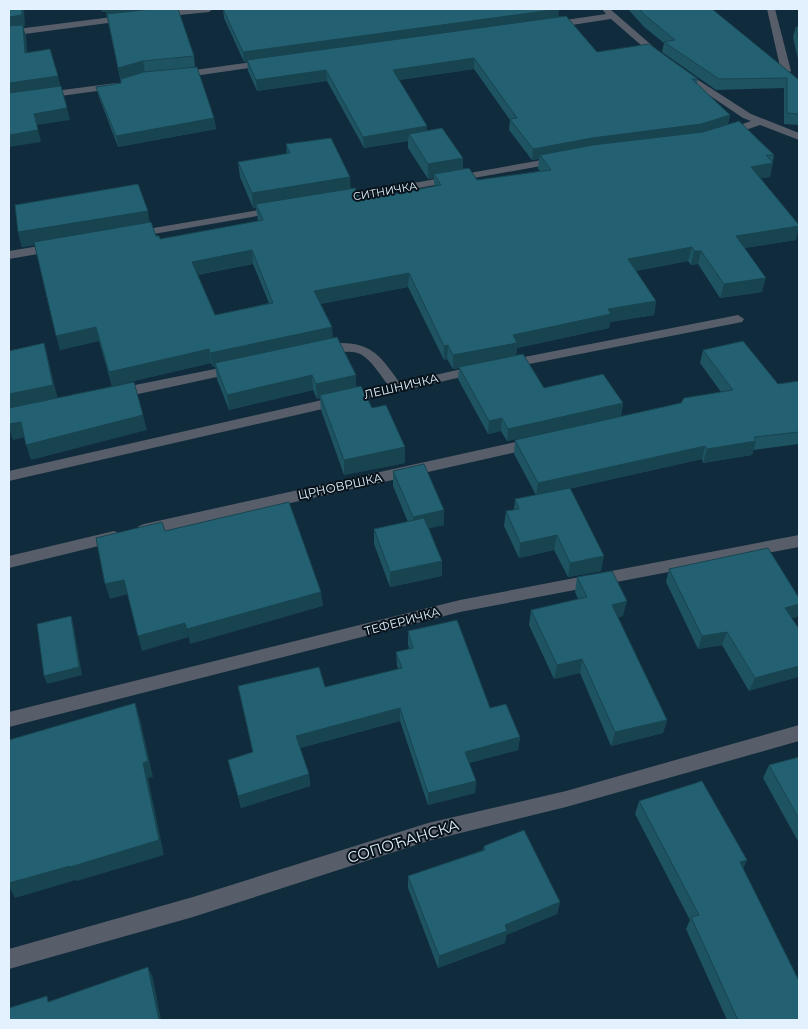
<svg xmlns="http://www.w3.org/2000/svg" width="808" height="1029" font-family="Montserrat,sans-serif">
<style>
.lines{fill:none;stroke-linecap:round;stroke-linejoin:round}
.minor{fill:#575e69;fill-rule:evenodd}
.wall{fill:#1e5362;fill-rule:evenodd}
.shaded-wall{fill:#184450}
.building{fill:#236172;stroke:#184450;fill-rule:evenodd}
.labels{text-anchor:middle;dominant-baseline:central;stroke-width:4;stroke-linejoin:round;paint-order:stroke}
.far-street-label{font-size:11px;fill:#e2f1fd;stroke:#07121a}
.street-label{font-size:12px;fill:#e2f1fd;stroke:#07121a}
.near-street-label{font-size:15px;fill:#e2f1fd;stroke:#07121a}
</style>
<rect width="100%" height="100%" fill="#102b3c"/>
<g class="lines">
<g class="minor">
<path d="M185,9H213L209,12L160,17L156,14L160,11Z"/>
<path d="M602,9H610L663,55V59H657L611,19L552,28L547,25L552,22L606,14Z"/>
<path d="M767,9H775L791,71L789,73L786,74L781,71Z"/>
<path d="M128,15L133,18L131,20L9,36V30Z"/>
<path d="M267,60L272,63L270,65L180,78L175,75L180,72Z"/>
<path d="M681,69L751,114L799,133V140L760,125L731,135H723L722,133L723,131L751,121L743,118L678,74L676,72Z"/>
<path d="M116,83L121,86L119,88L9,103V97Z"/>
<path d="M559,157L564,160L563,162L341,202L335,199L341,196Z"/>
<path d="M276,207L282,210L280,212L136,237L130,234L136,231Z"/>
<path d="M57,243L63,247L61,250L9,259V251Z"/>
<path d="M738,315L744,319L742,322L509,368L502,364L509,360Z"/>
<path d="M338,343C372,342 381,357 400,383L479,365L484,366L486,369L484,372L479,373L9,481V471L388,385C380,375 373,362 362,355C349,346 323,359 316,350L318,347Z"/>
<path d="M235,365L240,366L242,369L240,372L115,399L110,397L108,394L110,391L115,389Z"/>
<path d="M534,438L539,439L541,443L539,447L144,536L139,534L136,530L139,526L144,524Z"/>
<path d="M114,531L119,533L122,537L119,541L9,568V556Z"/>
<path d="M799,535V547L460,612L9,727V712L460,600Z"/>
<path d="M799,725V741L566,807L428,841L193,917L9,969V949L193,897L428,823L566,791Z"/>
</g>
</g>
<g class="wall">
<path d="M101,9H178L194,56L195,67L214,118L216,129L118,147L99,97L96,87L121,83L106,12H102Z"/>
<path d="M223,9L558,17L597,52L698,79L697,84L730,115L728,124L774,155L770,177L761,178L796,240L744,248L762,292L720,298L698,264L691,265L688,261L636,271L656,301L654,315L610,322L609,328L517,348L516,355L544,388L623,403L621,416L507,441L501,431L488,434L458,379L459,368L453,369L447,359L444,360L408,287L320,304L332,327V338L356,375V387L372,408L405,463L344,475L321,410L320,398L317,399L313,390L229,410L217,379L215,366L213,367L211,363L112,386L99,341L60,350L35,245L22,247L18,232L150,222L156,236L160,239L258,221L256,208H253L240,177L238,162L287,154L286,144L351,188L361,200L434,187V178L428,179L408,148V141L364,148L327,81L257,91L248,71L247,61L244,62L224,18ZM474,69L510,120L509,130L532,160L539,159L538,169L540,171L477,180L463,169V158L427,131L399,80ZM253,264L269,303L215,315L197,275Z"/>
<path d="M628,9H712L799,80V125L784,124V88L716,90L662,52L664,43L644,27Z"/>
<path d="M796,27H799V64L793,37Z"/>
<path d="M703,350L778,384L799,381V444L753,450L752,455L703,463L702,459L564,490L601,571L568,577L554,550L519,558L504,526L506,511L514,510L515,499L536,495L514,454L515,440L681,403L721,392L700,363Z"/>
<path d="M393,471L444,510V525L429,528L442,561V576L390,587L374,544V529L408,522L393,486Z"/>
<path d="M669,569L797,617L792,618L749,691L722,645L698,649L666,582Z"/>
<path d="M577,577L623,616L618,617L667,720L663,733L611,746L580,673L554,679L529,625L531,610L578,599L575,592Z"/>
<path d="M408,631L490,708L520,737L518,750L469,763L476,781L475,793L428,805L400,721L300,748L309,774L310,786L241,808L228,760L253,752L238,686L325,687L398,669L397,665L396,652L409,649L408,644Z"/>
<path d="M799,757V843L763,778L769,765Z"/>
<path d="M639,801L747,860L743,868L799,1020H727L686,929L690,920L635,814Z"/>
<path d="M484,846L560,902L557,914L506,935L505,943L438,968L408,888V876L483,850Z"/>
</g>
<g class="shaded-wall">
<path d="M22,9H24L25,26H23L26,36L28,64L9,29V17Z"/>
<path d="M101,9H105L106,12H102Z"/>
<path d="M105,9H175L107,17Z"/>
<path d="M559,9L558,19L244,62L243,52Z"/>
<path d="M474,58V69L393,81V70Z"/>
<path d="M143,61L145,73L121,80L118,68Z"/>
<path d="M326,70L327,81L257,91L256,80Z"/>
<path d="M58,76L61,88L9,95V83Z"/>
<path d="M67,108L70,120L37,125L41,142L9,147V135L34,114Z"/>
<path d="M730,115L727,126L699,135L540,155L539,159L532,160L533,149L592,138Z"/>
<path d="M214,118L216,129L118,147L116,136Z"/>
<path d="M427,126V138L409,134L408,141L364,148L363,137Z"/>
<path d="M463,158V173L434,174V178L428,179V164Z"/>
<path d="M773,163L770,177L748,180L751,167Z"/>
<path d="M350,177L351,192L256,204V208H253L252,193Z"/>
<path d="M148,211L150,225L22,247L18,232Z"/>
<path d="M799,226L796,240L732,250L736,236Z"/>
<path d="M692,247L688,261L626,273L628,259Z"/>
<path d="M252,250L253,264L194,275L192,262Z"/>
<path d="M694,251H701L698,264L691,265Z"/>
<path d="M409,273L408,287L315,305L314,291Z"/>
<path d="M766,278L762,292L720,298L724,284Z"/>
<path d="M656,301L654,315L610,322L609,328L517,348L516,357L459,367V368L453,369V355L513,335L608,309Z"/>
<path d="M96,327L99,341L60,350L56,336Z"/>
<path d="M332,327L333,341L215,363V366L213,367L210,353Z"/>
<path d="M44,343L48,358L58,400L9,410V394Z"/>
<path d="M448,345L447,359L444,360V346Z"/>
<path d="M209,349L211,363L112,386L109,372Z"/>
<path d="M312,375L313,390L229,410L227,395Z"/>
<path d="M356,375V390L320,395V398L317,399L316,384Z"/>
<path d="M623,403L621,416L507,441L508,429Z"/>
<path d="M143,415L147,430L31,460L26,445Z"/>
<path d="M502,418L501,431L488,434L489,421Z"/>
<path d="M21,422L26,437L13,440L9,429V424Z"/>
<path d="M756,441L752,455L703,463L707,449Z"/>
<path d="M705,446L702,459L536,496L538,483Z"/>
<path d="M405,447V463L344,475V460Z"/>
<path d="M444,510V525L413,532V517Z"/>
<path d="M557,535L554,550L519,558L520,543Z"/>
<path d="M604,556L601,571L568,577L570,563Z"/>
<path d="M442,561V576L390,587V572Z"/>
<path d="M124,580L128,594L110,599L105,584Z"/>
<path d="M321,592L323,606L190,644L187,629Z"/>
<path d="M627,601L623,616L609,619L612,605Z"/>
<path d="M799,604V612L797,617L780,621L785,608Z"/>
<path d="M71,616L73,623L82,675L47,684L44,676Z"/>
<path d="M185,623L189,637L142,651L138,636Z"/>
<path d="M727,632L722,645L698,649L702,636Z"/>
<path d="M582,659L580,673L554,679L557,665Z"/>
<path d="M799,666V677L749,691L755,678Z"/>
<path d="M135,703L140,719L153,777L148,778L164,855L77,881L76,880L15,898L9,887V883L143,763Z"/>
<path d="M400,708V721L298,748L296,736Z"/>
<path d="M667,720L663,733L611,746L615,732Z"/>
<path d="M520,737L518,750L464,764L465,752Z"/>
<path d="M309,774L310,786L241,808L238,796Z"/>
<path d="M476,781L475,793L428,805V793Z"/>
<path d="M747,860L741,872L740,862Z"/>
<path d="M560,902L557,914L506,935L505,943L438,968L439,956L505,925Z"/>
<path d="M148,967L153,978L161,1020H159Z"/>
</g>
<g class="building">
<path d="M9,9H22V15L9,17Z"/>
<path d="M152,9H178L194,56L143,61L118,68L107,14Z"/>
<path d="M223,9H559L243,52Z"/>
<path d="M639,9H712L799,80V114L787,113V78L719,79L664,42L675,40L646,16Z"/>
<path d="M566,16L597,52L649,44L698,79H692L730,115L701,124L592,138L533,149L510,119L517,118L474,58L393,70L427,126L363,137L326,70L256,80L247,60Z"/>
<path d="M23,25L25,53L50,49L58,76L9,83V26Z"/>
<path d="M796,27H799V41Z"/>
<path d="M197,67L214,118L116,136L96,87L121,83V79L144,72Z"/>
<path d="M61,86L67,108L34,114L38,130L9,135V93Z"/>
<path d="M739,121L774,155H766L773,163L751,167L799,225V226L736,236L766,278L724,284L701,251H694L692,247L628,259L656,301L608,309L611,314L513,335L517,343L453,355L448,345L444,346L409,273L314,291L332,327L210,353L209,349L109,372L96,327L56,336L34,242L151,222L156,236H159L160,239L263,220L256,204L355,188L361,200L441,185L434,174L469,168L477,180L551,170L540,155L593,145L703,132ZM252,250L273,303L215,315L192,262Z"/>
<path d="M442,128L463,158L428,164L409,134Z"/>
<path d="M331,138L350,177L252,193L238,162L290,153L286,144Z"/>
<path d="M138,184L148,211L18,232L15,205Z"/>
<path d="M337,337L356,375L316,384L312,375L227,395L215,363Z"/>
<path d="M743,341L778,384L799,381V432L754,437L756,441L707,449L705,446L538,483L515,440L681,403L684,398L733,390L703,350Z"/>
<path d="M44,343L53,385L9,394V351Z"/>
<path d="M523,354L544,388L603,374L623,403L508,429L502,418L489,421L459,367Z"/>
<path d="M134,382L143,415L26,445L21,422L9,424V408Z"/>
<path d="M361,386L372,408L386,405L405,447L344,460L320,395Z"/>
<path d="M424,464L444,510L413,517L393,471Z"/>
<path d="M570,488L604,556L570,563L557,535L520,543L506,511L519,509L515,499Z"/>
<path d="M289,502L321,592L187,629L185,623L138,636L124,580L105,584L96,538L162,522L165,531Z"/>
<path d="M424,518L442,561L390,572L374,529Z"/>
<path d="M768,548L799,598V604L785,608L799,629V666L755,678L727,632L702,636L669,569Z"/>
<path d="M612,571L627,601L612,605L667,720L615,732L582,659L557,665L531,610L587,597L577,577Z"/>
<path d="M71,616L79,667L44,676L37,624Z"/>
<path d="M457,620L490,708L506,704L520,737L465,752L476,781L428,793L400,708L296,736L309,774L238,796L228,760L253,752L238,686L319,667L325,687L402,668L396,652L413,648L408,631Z"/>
<path d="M135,703L148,761L143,763L159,840L70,867V866L9,883V740Z"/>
<path d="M799,757V819L769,765Z"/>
<path d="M702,781L747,860L740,862L799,981V1019L794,1020H738L691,917L699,915L639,801Z"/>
<path d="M524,830L560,902L505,925L507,931L439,956L408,876L485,850L484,846Z"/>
<path d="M148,967L159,1020H9V1008L47,996L48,1002Z"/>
</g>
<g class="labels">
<g class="far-street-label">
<text transform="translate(385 191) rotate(-10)">СИТНИЧКА</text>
</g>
<g class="street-label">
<text transform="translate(401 386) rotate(-13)">ЛЕШНИЧКА</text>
<text transform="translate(340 486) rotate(-12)">ЦРНОВРШКА</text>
<text transform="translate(402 621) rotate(-15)">ТЕФЕРИЧКА</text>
</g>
<g class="near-street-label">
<text transform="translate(403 841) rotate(-17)">СОПОЋАНСКА</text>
</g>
</g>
<rect width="808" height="1029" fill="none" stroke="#e2f1fd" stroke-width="20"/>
</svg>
